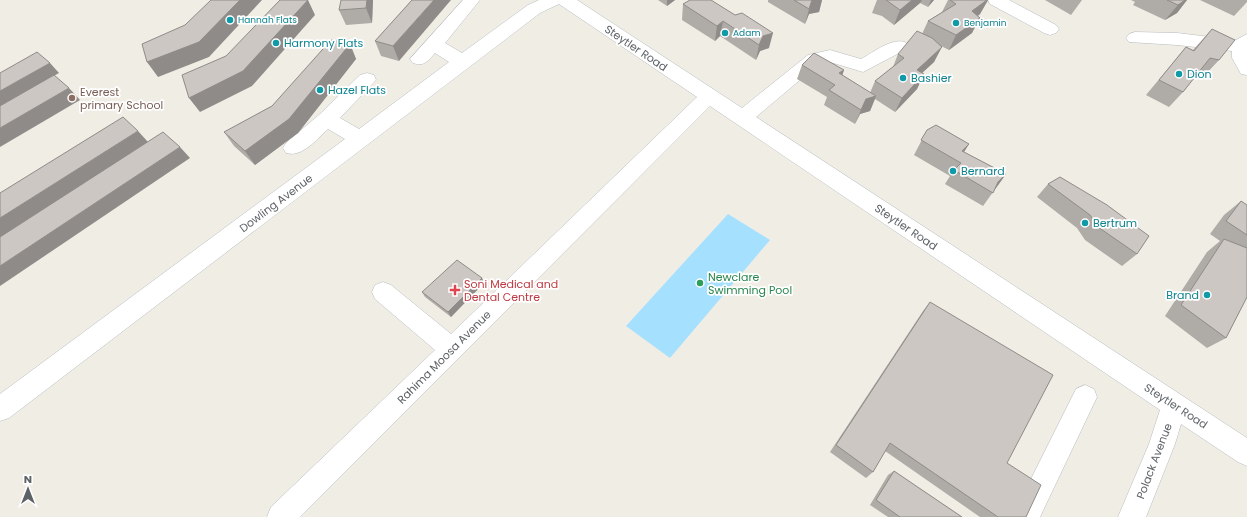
<svg xmlns="http://www.w3.org/2000/svg" width="1247" height="517" font-family="Poppins,sans-serif">
<style>
.water{fill:#a6e0ff}
.lines{fill:none;stroke-linecap:round;stroke-linejoin:round}
.minor-casing{stroke:#b7bcc0;stroke-width:1}
.minor{fill:#fff;fill-rule:evenodd}
.wall{fill:#afaba7}
.shaded-wall{fill:#8f8b88}
.building{fill:#ccc7c2;stroke:#8f8b88}
.culture-dot{fill:#0f9aa8;stroke:#fff;stroke-width:1.5}
.education-dot{fill:#8d6e63;stroke:#fff;stroke-width:1.5}
.leisure-dot{fill:#2e9e5b;stroke:#fff;stroke-width:1.5}
.health-dot{fill:#e0444e;stroke:#fff;stroke-width:1.5}
.labels{text-anchor:middle;dominant-baseline:central;stroke-width:3.5;stroke-linejoin:round;paint-order:stroke}
.far-culture-label{font-size:9px;fill:#0d838f;stroke:#fff;text-anchor:start}
.culture-label{font-size:11px;fill:#0d838f;stroke:#fff;text-anchor:start}
.street-label{font-size:11px;fill:#5d6267;stroke:#fff}
.education-label{font-size:11px;fill:#785e54;stroke:#fff;text-anchor:start}
.leisure-label{font-size:11px;fill:#27864d;stroke:#fff;text-anchor:start}
.health-label{font-size:11px;fill:#be3a42;stroke:#fff;text-anchor:start}
</style>
<rect width="100%" height="100%" fill="#f0ede5"/>
<path class="water" d="M728,214L770,240L670,358L626,326Z"/>
<g class="lines">
<g class="minor-casing">
<g id="minor">
<path d="M463,0H480L445,43L462,53L528,5L539,0H577L742,108L808,55L830,50L861,59C874,52 891,38 905,42L908,46L905,50L863,72L830,62L819,64L756,117L1247,438V466L1238,462L1181,424L1175,444L1146,517H1118L1149,444L1160,410L710,106L300,517H267L271,507L435,350L375,299L372,292L375,285L383,282L391,285L451,334L697,97L559,4L540,13L9,418L0,421V394L345,139L328,129C317,139 302,158 286,153L283,148L286,143L320,114L360,75L367,73L374,75L376,80L340,118L359,129L449,62L435,53C428,61 424,67 413,63L410,59Z"/>
<path d="M988,0H1009L1056,25L1059,29L1056,33L1050,35L1044,33L990,4Z"/>
<path d="M1135,32L1177,33L1236,40L1247,34V75L1241,74L1232,58V51L1177,45L1129,42L1126,38L1129,34Z"/>
<path d="M1085,385L1094,389L1097,397L1040,517H1012L1076,389Z"/>
</g>
</g>
<use href="#minor" class="minor"/>
</g>
<g class="wall">
<path d="M373,0L372,23L346,25L339,10Z"/>
<path d="M412,0L399,61L381,56L375,41Z"/>
<path d="M658,0H675L667,6Z"/>
<path d="M690,0L769,48L760,51L756,60L720,36L715,41L682,20L683,4Z"/>
<path d="M768,0H822L819,12L809,14L805,24L768,2Z"/>
<path d="M877,0H934L928,7L920,3L894,25L882,16L872,13Z"/>
<path d="M948,0H988L980,14L978,16L972,33L949,50L941,46L934,62L922,73L924,74L917,89L895,112L875,99L870,111L860,114L855,124L824,105L827,97L797,79L802,65L844,70L842,75L870,93L875,81L893,67L898,54L922,34L928,21L942,12Z"/>
<path d="M1045,0H1082L1071,15Z"/>
<path d="M1131,0H1187L1177,13L1165,20L1133,5L1135,2Z"/>
<path d="M1200,0H1247V2L1234,16Z"/>
<path d="M1212,29L1219,60L1205,75L1198,73L1183,92L1169,107L1146,95L1186,47L1193,50Z"/>
<path d="M350,44L356,59L298,133L255,165L234,146L224,132L272,106Z"/>
<path d="M927,130L969,144L964,152L1006,174L983,206L945,184L950,176L914,155Z"/>
<path d="M1060,177L1137,254L1122,266L1085,240L1077,228L1037,197L1048,184Z"/>
<path d="M1241,201L1247,205V297L1226,338L1207,348L1165,316L1207,252L1220,241L1210,234L1224,215Z"/>
<path d="M482,278L484,283L451,317L425,297L422,292Z"/>
<path d="M930,302L1007,463L1026,517H980L885,451L873,472L866,478L830,452L923,311Z"/>
<path d="M894,471L962,517H888L870,505L888,475Z"/>
</g>
<g class="shaded-wall">
<path d="M240,0H262L209,57L158,77L147,62Z"/>
<path d="M308,0L315,15L252,86L200,112L189,98Z"/>
<path d="M367,0H373L372,23L366,8Z"/>
<path d="M434,0H451L399,61L393,46Z"/>
<path d="M667,0H675L667,6Z"/>
<path d="M812,0H822L819,12L809,14L805,24L809,9Z"/>
<path d="M912,0H922L920,3L894,25L900,10Z"/>
<path d="M931,0H934L928,7Z"/>
<path d="M987,0H988L980,14L964,26L972,11Z"/>
<path d="M1185,0H1187L1177,13L1165,20L1178,5Z"/>
<path d="M980,18L972,33L949,50L956,35Z"/>
<path d="M723,21L720,36L715,41L717,26Z"/>
<path d="M773,33L769,48L760,51L756,60L759,45L763,36Z"/>
<path d="M350,44L356,59L298,133L255,165L245,151Z"/>
<path d="M942,47L934,62L910,84L917,70Z"/>
<path d="M50,63L59,73L0,106V91Z"/>
<path d="M844,70L839,85V73Z"/>
<path d="M924,74L917,89L895,112L902,98Z"/>
<path d="M69,88L80,100L0,147V128Z"/>
<path d="M876,96L870,111L860,114L855,124L861,110L866,99Z"/>
<path d="M138,131L148,142L0,238V218Z"/>
<path d="M969,144L960,158L962,151Z"/>
<path d="M180,147L190,158L0,286V266Z"/>
<path d="M1006,174L996,188L992,192L998,182Z"/>
<path d="M482,278L484,283L451,317L448,312Z"/>
</g>
<g class="building">
<path d="M211,0H240L199,42L147,62L142,44L185,25Z"/>
<path d="M280,0H308L243,71L189,98L182,75L226,56Z"/>
<path d="M341,0H367L366,8L339,10Z"/>
<path d="M412,0H434L393,46L375,41Z"/>
<path d="M690,0H711L735,15L742,13L773,33L763,36L759,45L723,21L717,26L683,4Z"/>
<path d="M794,0H812L809,9Z"/>
<path d="M886,0H912L900,10Z"/>
<path d="M950,0H987L972,11L980,18L956,35L928,21L956,4Z"/>
<path d="M1167,0H1185L1178,5Z"/>
<path d="M1212,29L1235,40L1219,60L1210,58L1183,92L1159,80L1186,47L1194,51Z"/>
<path d="M917,31L932,38L942,47L917,70L924,74L902,98L875,81L904,58L898,54Z"/>
<path d="M331,40L350,44L289,119L245,151L224,132L272,106Z"/>
<path d="M37,52L50,63L0,91V73Z"/>
<path d="M814,53L844,70L839,73L876,96L866,99L861,110L829,90L835,85L802,65Z"/>
<path d="M54,75L69,88L0,128V106Z"/>
<path d="M123,117L138,131L0,218V193Z"/>
<path d="M936,125L969,144L962,151L1006,174L998,182L993,193L954,170L961,163L921,140L927,130Z"/>
<path d="M163,132L180,147L0,266V237Z"/>
<path d="M1060,177L1107,205L1149,236L1137,254L1098,227L1090,215L1048,184Z"/>
<path d="M1241,201L1247,205V235L1226,221Z"/>
<path d="M1224,239L1247,248V297L1226,338L1181,305Z"/>
<path d="M457,260L482,278L448,312L422,292Z"/>
<path d="M930,302L1053,375L1007,463L1041,485L1026,517H998L890,443L873,472L836,445Z"/>
<path d="M894,471L962,517H900L876,500Z"/>
</g>
<g class="culture-dot">
<circle cx="230" cy="20" r="4"/>
<circle cx="956" cy="23" r="4"/>
<circle cx="725" cy="33" r="4"/>
<circle cx="276" cy="43" r="4"/>
<circle cx="1179" cy="74" r="4"/>
<circle cx="903" cy="78" r="4"/>
<circle cx="320" cy="90" r="4"/>
<circle cx="953" cy="171" r="4"/>
<circle cx="1085" cy="223" r="4"/>
<circle cx="1207" cy="295" r="4"/>
</g>
<circle class="education-dot" cx="72" cy="98" r="4"/>
<circle class="leisure-dot" cx="700" cy="283" r="4"/>
<path class="health-dot" d="M453 284h4v4h4v4h-4v4h-4v-4h-4v-4h4z"/>
<g class="labels">
<g class="far-culture-label">
<text x="238" y="20">Hannah Flats</text>
<text x="964" y="23">Benjamin</text>
<text x="733" y="33">Adam</text>
</g>
<g class="culture-label">
<text x="284" y="43">Harmony Flats</text>
<text x="1187" y="74">Dion</text>
<text x="911" y="78">Bashier</text>
<text x="328" y="90">Hazel Flats</text>
<text x="961" y="171">Bernard</text>
<text x="1093" y="223">Bertrum</text>
<text x="1199" y="295" text-anchor="end">Brand</text>
</g>
<g class="street-label">
<text transform="translate(636 48) rotate(34)">Steytler Road</text>
<text transform="translate(276 203) rotate(-37)">Dowling Avenue</text>
<text transform="translate(906 227) rotate(34)">Steytler Road</text>
<text transform="translate(444 357) rotate(-45)">Rahima Moosa Avenue</text>
<text transform="translate(1176 406) rotate(33)">Steytler Road</text>
<text transform="translate(1154 461) rotate(-69)">Polack Avenue</text>
</g>
<g class="education-label">
<text x="80" y="92">Everest<tspan x="80" dy="13">primary School</tspan></text>
</g>
<g class="leisure-label">
<text x="708" y="277">Newclare<tspan x="708" dy="13">Swimming Pool</tspan></text>
</g>
<g class="health-label">
<text x="464" y="284">Soni Medical and<tspan x="464" dy="13">Dental Centre</tspan></text>
</g>
</g>
<g transform="translate(28 489)" stroke="#ffffff" stroke-width="3" paint-order="stroke">
<path d="M0-3L7 15L0 10L-7 15Z" fill="#5d6267"/>
<text y="-6" font-size="11" font-weight="bold" text-anchor="middle" fill="#5d6267">N</text>
</g>
</svg>
